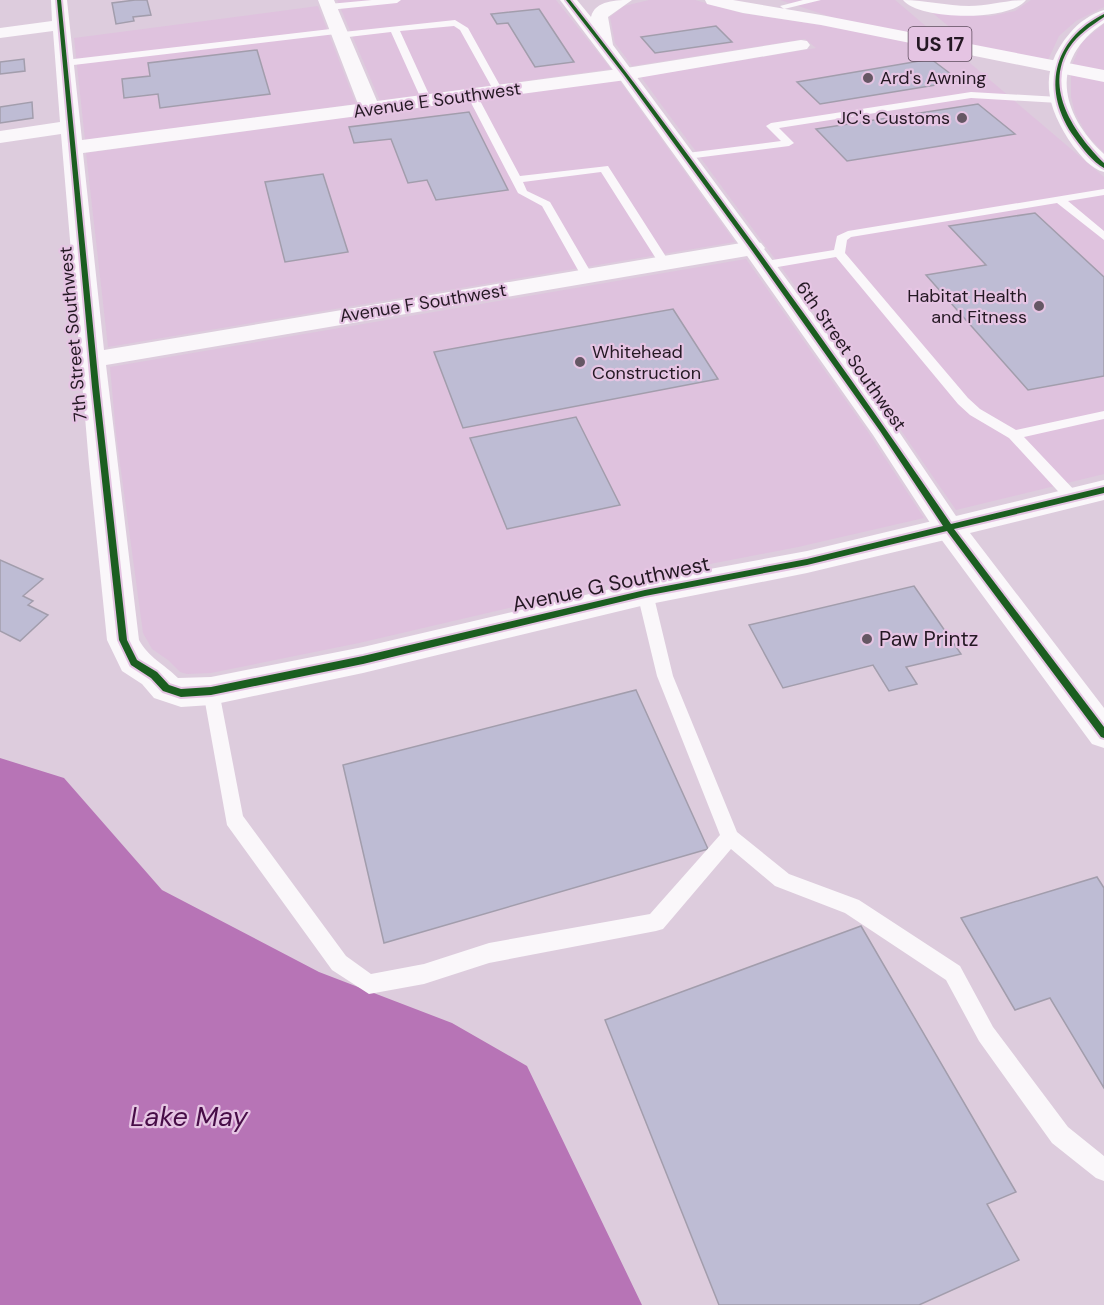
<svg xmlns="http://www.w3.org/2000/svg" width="1104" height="1305" font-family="'DM Sans',sans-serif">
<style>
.built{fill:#dfc2de}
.water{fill:#b774b6}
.building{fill:#bebcd4;stroke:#a29dac;stroke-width:1.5}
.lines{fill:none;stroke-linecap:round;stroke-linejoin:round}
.lane{fill:#faf7fa;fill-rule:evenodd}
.street{fill:#faf7fa;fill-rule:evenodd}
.secondary{fill:#faf7fa;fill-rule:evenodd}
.highway{fill:#faf7fa;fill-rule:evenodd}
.cycleway-casing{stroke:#e5c4e3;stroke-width:4}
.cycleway{fill:#1b5e20;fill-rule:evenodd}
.poi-dot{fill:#655764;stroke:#e5c4e3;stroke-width:2}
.labels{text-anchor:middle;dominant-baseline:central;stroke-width:4.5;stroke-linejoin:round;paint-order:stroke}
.far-poi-label{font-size:18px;fill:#241823;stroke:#e5c4e3;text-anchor:start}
.far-street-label{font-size:18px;fill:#241823;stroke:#e5c4e3}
.shield{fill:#e5c4e3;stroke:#5e4c5d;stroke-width:1.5}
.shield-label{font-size:20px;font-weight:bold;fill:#241823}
.street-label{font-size:21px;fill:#241823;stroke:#e5c4e3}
.poi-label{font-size:21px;fill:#241823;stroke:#e5c4e3;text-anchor:start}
.near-water-label{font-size:27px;font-style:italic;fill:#470d47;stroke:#e5c4e3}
</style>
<rect width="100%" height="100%" fill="#dcd"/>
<g class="built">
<path d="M337,0H556L611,69L380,101Z"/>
<path d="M649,0H695L741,13L827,26L957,52L1104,177V474L956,510L898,426L641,77L816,48L805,39L632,66L615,43L610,17L624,6Z"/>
<path d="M780,0H895L941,39L834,18Z"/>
<path d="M1031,0H1104V7L1076,21L1059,36L1048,60L971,45L929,10L957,15L991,16L1015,11Z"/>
<path d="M318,6L356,104L85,140L74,38Z"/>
<path d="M1104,24V71L1072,65L1082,42Z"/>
<path d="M1071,75L1104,81V153L1087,135L1075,113L1071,97Z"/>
<path d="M619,80L735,242L108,347L86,153Z"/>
<path d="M746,259L868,432L924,518L798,547L638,578L359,643L211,673L187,674L180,672L168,660L152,649L143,633L116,434L110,367Z"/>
</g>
<path class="water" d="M0,758L64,778L162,890L319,972L452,1023L527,1066L642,1305H0Z"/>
<g class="building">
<path d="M135,0H147L151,15L133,17L134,21L116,24L112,3Z"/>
<path d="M539,9L574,62L535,67L508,23L497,24L491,14Z"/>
<path d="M716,26L732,42L655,53L641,37Z"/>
<path d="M257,50L270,94L160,108L158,94L124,98L122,79L150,76L148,63Z"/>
<path d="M24,59L25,71L0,74V62Z"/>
<path d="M931,59L960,81L820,104L797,82Z"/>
<path d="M32,102L33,118L0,123V107Z"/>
<path d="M978,104L1015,134L847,161L816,129Z"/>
<path d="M469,112L508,190L436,200L427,180L408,183L391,139L354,143L349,127Z"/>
<path d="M323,174L348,252L285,262L265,182Z"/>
<path d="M1035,213L1104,277V376L1028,390L926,275L986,265L949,226Z"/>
<path d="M673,309L718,379L463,428L434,352Z"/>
<path d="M576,417L620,505L507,529L470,438Z"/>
<path d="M0,560L43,579L23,596L33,601L28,605L48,615L20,641L0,631Z"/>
<path d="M914,586L961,654L906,667L917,684L889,691L873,665L783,688L749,625Z"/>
<path d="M636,690L708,849L384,943L343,765Z"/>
<path d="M1097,877L1104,888V1088L1050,998L1015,1010L961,918Z"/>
<path d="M861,926L1016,1192L987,1204L1019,1260L919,1305H719L605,1020Z"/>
</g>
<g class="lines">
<g class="lane">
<path d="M372,0H401L397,3L329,10L325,7L329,4Z"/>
<path d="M803,0H821L784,9L780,6Z"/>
<path d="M455,20L468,28L503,91L501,93H495L460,30L454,26L400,31L432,101L427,104L422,101L391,32L340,38L336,34L65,66L60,63L65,60L339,28L343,32Z"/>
<path d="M971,92L1059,97L1064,100L1059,103L971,98L779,128L794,143L789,146L687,159L682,156L687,153L781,141L766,126L771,123Z"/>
<path d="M469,93L477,95L520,176L608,166L670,263L668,265H660L601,172L523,182L527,191L550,202L593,276L591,279H583L542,206L518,193L467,95Z"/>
<path d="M1104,189V195L1068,201L1104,231V240L1057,203L851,237L847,240L845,253L968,398L980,409L1016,430L1104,411V419L1024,437L1077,493L1079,497L1072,502L1067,501L1009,438L970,415L958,404L836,257L766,269L760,265L766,261L834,250L837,236L848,231Z"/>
<path d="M645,587L651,589L653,593L673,676L737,832L789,874L859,900L960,966L993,1027L1068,1127L1104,1156V1181L1096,1178L1052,1143L979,1041L946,980L845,913L775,886L731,849L663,929L656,931L489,963L424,984L369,994L332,970L227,825L203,691L205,686L211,684L217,686L219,691L243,816L346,956L371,974L424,964L489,943L650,914L720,835L657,676L637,593L639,589Z"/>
</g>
<g class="street">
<path d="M51,0H67L82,140L358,104L318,0H334L377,101L626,68L801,40L807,41L810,45L807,49L801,50L626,80L83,153L104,350L753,241L761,243L765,248L761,253L753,255L106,365L139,640C149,658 164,664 178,678L211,677L363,647L645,581L807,551L949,517L960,521L964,528L960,535L949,539L807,573L645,605L363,673L211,705L181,707L154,698L142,684L122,671L107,640L89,464L61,134L0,143V131L60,122L53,31L0,38V28L52,21Z"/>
<path d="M903,0C925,0 947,6 969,6C989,6 1007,0 1026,0C1010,22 918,20 903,0Z"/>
</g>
<g class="secondary">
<path d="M560,0H577L591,17C595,0 617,0 632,0L608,17L613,45L893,423L956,516L1104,480V500L970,533L1104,708V748L1092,744L938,535L873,435L745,253L619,78Z"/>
<path d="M1104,10V23C1049,60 1060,113 1104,154V172C1091,169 1081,156 1073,146C1046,107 1037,71 1070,33C1078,23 1092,13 1104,10Z"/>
</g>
<path class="highway" d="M705,0H733L821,15L1104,70V82L821,25L743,13L707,4Z"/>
<g class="cycleway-casing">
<g id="cycleway">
<path d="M57,0H61L99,387L127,640L137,660L157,672L169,685L181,689L211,687L363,656L645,590L807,559L943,526L880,431L751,249L624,75L566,0H570C627,72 681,145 735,219C809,319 881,421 951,524L1104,487V493L954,529L1104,727V738L1101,737L947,531L807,565L645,596L363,664L211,695L181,697L163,691L151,678L131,665L119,640L92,387Z"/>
<path d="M1104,14V17C1091,26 1078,34 1069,48C1043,89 1075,134 1104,163V168C1092,161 1083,149 1075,138C1041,91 1052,40 1104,14Z"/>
</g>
</g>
<use href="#cycleway" class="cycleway"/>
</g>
<g class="poi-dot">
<circle cx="868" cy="78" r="6"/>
<circle cx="962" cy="118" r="6"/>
<circle cx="1039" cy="306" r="6"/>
<circle cx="580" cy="362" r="6"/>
<circle cx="867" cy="639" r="6"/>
</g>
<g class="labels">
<g class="far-poi-label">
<text x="880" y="78">Ard's Awning</text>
<text x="950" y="118" text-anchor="end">JC's Customs</text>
<text x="1027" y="296" text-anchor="end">Habitat Health<tspan x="1027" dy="21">and Fitness</tspan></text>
<text x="592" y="352">Whitehead<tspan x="592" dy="21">Construction</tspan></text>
</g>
<g class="far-street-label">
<text transform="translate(437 100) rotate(-8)">Avenue E Southwest</text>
<text transform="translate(423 303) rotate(-9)">Avenue F Southwest</text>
<text transform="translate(73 334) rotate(-95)">7th Street Southwest</text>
<text transform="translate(851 356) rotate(55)">6th Street Southwest</text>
</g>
<rect class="shield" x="908.5" y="27" width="63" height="34" rx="4.5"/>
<g class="shield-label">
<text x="940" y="44">US 17</text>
</g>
<g class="street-label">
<text transform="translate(611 584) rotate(-12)">Avenue G Southwest</text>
</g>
<g class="poi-label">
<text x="879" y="639">Paw Printz</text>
</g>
<g class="near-water-label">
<text x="189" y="1116">Lake May</text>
</g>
</g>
</svg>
